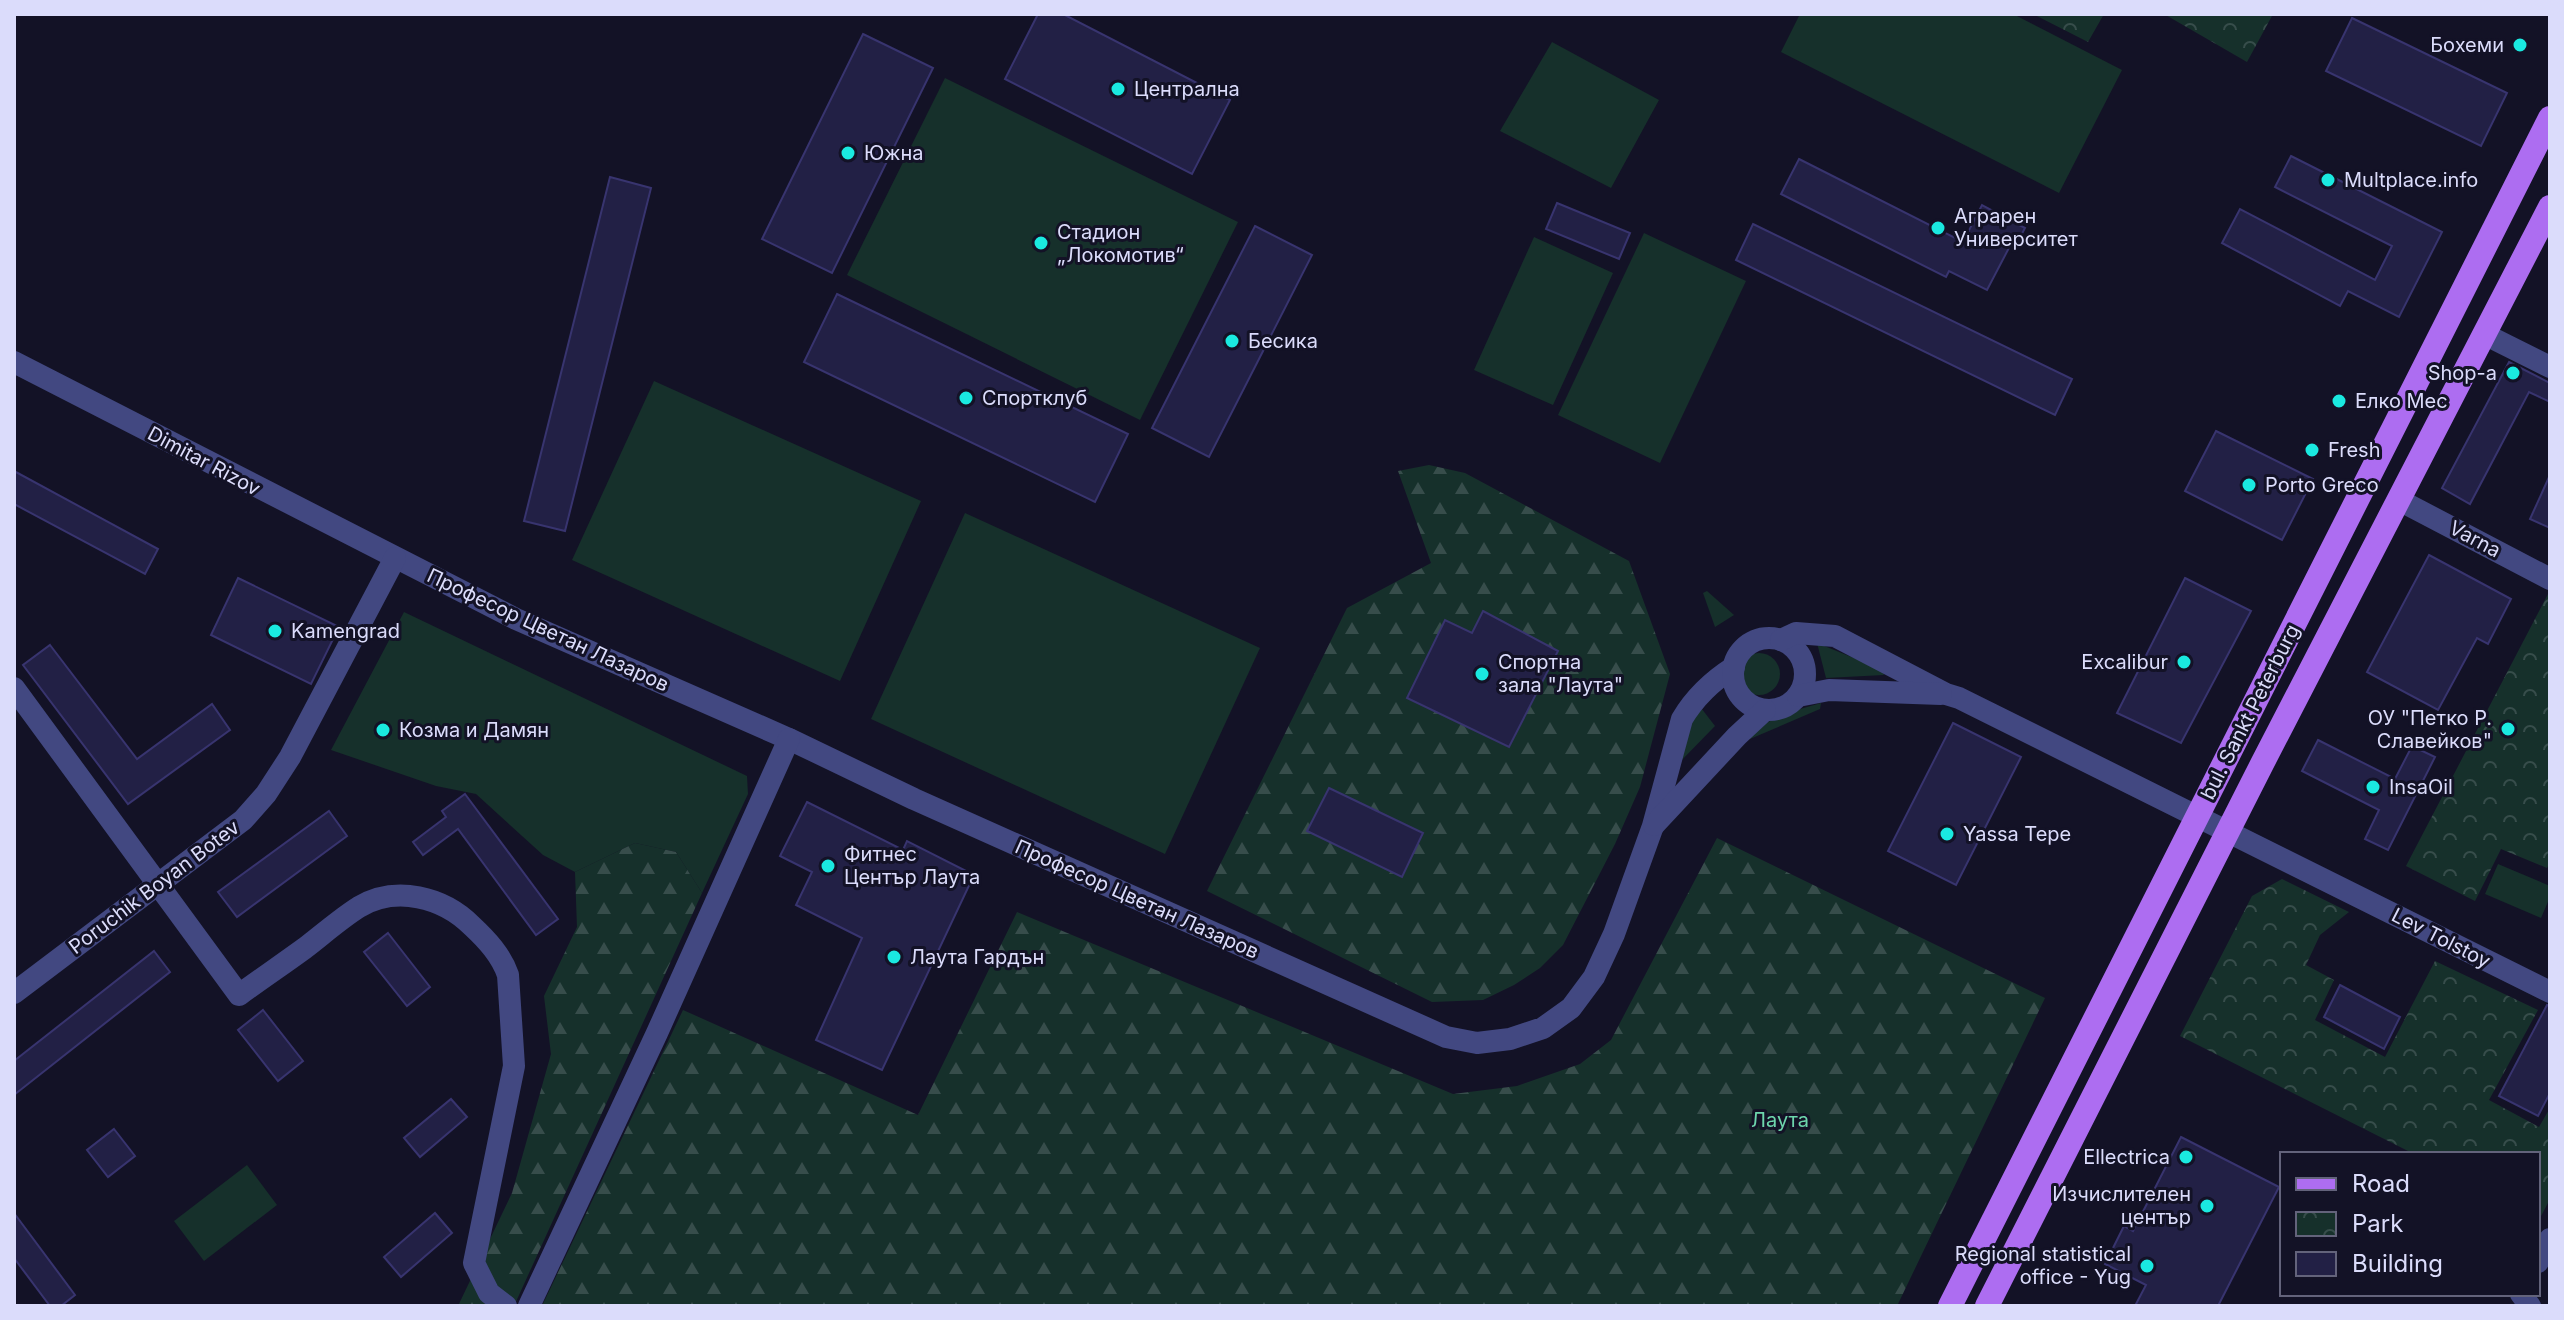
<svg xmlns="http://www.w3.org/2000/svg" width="2564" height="1320" font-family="Inter,sans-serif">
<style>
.green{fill:#16302b}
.forest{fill:url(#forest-firs)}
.park{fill:url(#park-crowns)}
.building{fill:#222045;stroke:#38346f;stroke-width:2}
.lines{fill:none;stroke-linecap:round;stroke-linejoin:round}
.minor{stroke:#424881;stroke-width:22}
.major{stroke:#ad6df1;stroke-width:24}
.poi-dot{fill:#1ae9e0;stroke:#131226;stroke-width:3}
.labels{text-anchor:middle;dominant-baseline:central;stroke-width:6;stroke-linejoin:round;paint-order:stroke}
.poi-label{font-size:20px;fill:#dbdcfb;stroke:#131226;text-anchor:start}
.street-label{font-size:20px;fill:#dbdcfb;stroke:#131226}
.park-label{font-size:20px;fill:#6dd5ac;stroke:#131226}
</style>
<defs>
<pattern id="forest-firs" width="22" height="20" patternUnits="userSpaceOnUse" patternTransform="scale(2)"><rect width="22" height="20" fill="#16302b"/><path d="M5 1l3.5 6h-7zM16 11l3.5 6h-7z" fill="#374d4b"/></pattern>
<pattern id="park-crowns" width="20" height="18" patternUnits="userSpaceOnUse" patternTransform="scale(2)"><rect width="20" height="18" fill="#16302b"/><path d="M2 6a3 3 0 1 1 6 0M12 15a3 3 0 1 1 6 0" fill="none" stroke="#374d4b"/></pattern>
</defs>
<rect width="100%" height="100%" fill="#131226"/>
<g class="green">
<path d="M1800,14H2013L2122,70L2059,193L1781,52Z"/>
<path d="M1552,42L1659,100L1611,188L1500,131Z"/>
<path d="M945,78L1238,222L1140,420L847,275Z"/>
<path d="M1644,233L1746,281L1660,463L1558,415Z"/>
<path d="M1534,237L1613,273L1553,405L1474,370Z"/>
<path d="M654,381L921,501L840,681L572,560Z"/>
<path d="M965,513L1260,648L1165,854L871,719Z"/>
<path d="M1707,591L1734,615L1715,627L1703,593Z"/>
<path d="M404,612L747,776L748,794L702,893L676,852L635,843L575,872L543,855L476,794L436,786L331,750Z"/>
<path d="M1817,643L1881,669L1884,675L1826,678Z"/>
<circle cx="1759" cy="674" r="21"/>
<path d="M1821,703L1820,709L1750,739L1742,735L1786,713Z"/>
<path d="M1698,704L1715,726L1677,765Z"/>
<path d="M2498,864L2550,886V897L2541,918L2485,894Z"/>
<path d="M247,1165L277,1205L204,1261L174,1221Z"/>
</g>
<g class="forest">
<path d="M1429,465L1465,473L1629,561L1670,674L1640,787L1615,844L1563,945L1540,968L1514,985L1483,1000L1432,1002L1207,891L1347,608L1431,563L1398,471Z"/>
<path d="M1717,838L2045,998L1897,1306H542L683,1010L918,1115L1017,912L1453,1094L1517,1086L1580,1064L1611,1040Z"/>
<path d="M635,843L676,852L702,893L514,1306H458L512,1193L551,1054L544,996L577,927L575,872Z"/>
</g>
<g class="park">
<path d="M2033,14H2104L2088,42Z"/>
<path d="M2164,14H2273L2247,62Z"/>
<path d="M2548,594L2550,595V862L2547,868L2501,849L2475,901L2406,866Z"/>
<path d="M2282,879L2349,912L2320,935L2306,965L2334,980L2315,1020L2385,1057L2435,961L2538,1010L2489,1100L2539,1127L2550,1108V1199L2540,1218L2538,1154H2414L2180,1036L2252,896Z"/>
</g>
<g class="building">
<path d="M1038,14H1063L1230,100L1192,174L1005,79Z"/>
<path d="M2352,18L2507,93L2481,146L2326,71Z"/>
<path d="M863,34L933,68L832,273L762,239Z"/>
<path d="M2291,156L2442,232L2399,317L2348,291L2340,306L2222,243L2240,209L2375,280L2392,246L2275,187Z"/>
<path d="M1799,159L1963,242L1982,205L2025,228L2015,247L2011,244L1987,290L1949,271L1946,277L1781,194Z"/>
<path d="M610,177L651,188L565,531L524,521Z"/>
<path d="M1557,203L1630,233L1619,259L1546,229Z"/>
<path d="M1753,224L2072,379L2055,415L1736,260Z"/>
<path d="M1255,226L1312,255L1209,457L1152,428Z"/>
<path d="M837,294L1128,434L1095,502L804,362Z"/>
<path d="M2509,362L2550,383V402L2529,392L2470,504L2442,488Z"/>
<path d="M2216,431L2313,479L2282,540L2185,491Z"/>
<path d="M14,471L158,549L145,574L14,504Z"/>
<path d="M2550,475V528L2530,519Z"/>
<path d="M2429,555L2511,599L2488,644L2477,638L2438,710L2367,672Z"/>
<path d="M238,578L339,627L311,684L211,635Z"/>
<path d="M2185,578L2251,611L2181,743L2117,713Z"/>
<path d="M1483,611L1558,651L1509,747L1407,698L1445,620L1472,633Z"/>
<path d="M50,645L137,759L212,704L230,730L128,804L23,665Z"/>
<path d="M1953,723L2021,757L1956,885L1888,851Z"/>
<path d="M2318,740L2395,779L2412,746L2435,757L2388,850L2365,839L2379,810L2302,771Z"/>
<path d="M1329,788L1423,833L1402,877L1307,831Z"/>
<path d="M465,794L558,919L536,935L458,829L423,855L413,842L446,817L442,811Z"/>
<path d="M807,802L903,850L907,841L974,875L882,1070L816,1040L862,938L796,905L812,872L780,856Z"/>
<path d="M329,811L347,836L237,917L218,892Z"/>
<path d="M388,933L430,987L407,1006L364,952Z"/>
<path d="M154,951L170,972L14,1095V1061Z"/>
<path d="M2340,985L2400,1017L2384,1049L2324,1017Z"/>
<path d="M2547,1005L2550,1006V1093L2538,1116L2499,1096Z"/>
<path d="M263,1010L303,1061L278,1081L238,1030Z"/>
<path d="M451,1099L467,1117L420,1157L404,1138Z"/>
<path d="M114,1129L135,1156L108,1177L87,1150Z"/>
<path d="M2181,1137L2279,1187L2218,1306H2135L2146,1285L2105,1264L2124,1226L2133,1231Z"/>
<path d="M14,1213L75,1295L61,1306H50L14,1258Z"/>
<path d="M435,1213L452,1233L401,1277L384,1257Z"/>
</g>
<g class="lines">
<g class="minor">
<path d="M2484,334L2550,367"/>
<path d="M14,362L516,619L789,739L914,799L1446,1037L1477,1043L1510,1039L1543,1028L1571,1008L1594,977L1614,934L1653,826L1682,719C1695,697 1712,681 1734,667"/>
<path d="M2399,500L2550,579"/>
<circle cx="1769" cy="674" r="36"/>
<path d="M1781,640L1796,633L1835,636L1946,694L1959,698L2550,992"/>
<path d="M14,688L239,995C261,979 283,964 305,948C322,935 340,919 359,907C396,885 443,897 472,926C487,940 501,955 508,975L514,1066L474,1263L489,1293L506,1306"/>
<path d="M1798,696L1829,690L1941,694"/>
<path d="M1654,825L1737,736L1765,710"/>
<path d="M14,993L243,820L266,794L290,757L395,558"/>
<path d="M2538,1262L2550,1239"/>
<path d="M2521,1294L2530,1306"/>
<path d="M529,1306L657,1033L789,739"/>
</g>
<g class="major">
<path d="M1950,1306L2550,118"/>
<path d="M1987,1306L2262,764L2550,207"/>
</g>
</g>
<g class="poi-dot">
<circle cx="2520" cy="45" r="8"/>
<circle cx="1118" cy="89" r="8"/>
<circle cx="848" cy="153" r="8"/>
<circle cx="2328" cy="180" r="8"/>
<circle cx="1938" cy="228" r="8"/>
<circle cx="1041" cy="243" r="8"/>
<circle cx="1232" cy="341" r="8"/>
<circle cx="2513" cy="373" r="8"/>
<circle cx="966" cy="398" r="8"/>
<circle cx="2339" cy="401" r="8"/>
<circle cx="2312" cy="450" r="8"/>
<circle cx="2249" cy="485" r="8"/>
<circle cx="275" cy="631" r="8"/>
<circle cx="2184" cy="662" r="8"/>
<circle cx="1482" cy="674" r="8"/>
<circle cx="2508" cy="729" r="8"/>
<circle cx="383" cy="730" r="8"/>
<circle cx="2373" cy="787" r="8"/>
<circle cx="1947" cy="834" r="8"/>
<circle cx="828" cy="866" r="8"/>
<circle cx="894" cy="957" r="8"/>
<circle cx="2186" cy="1157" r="8"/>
<circle cx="2207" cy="1206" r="8"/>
<circle cx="2147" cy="1266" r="8"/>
</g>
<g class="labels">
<g class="poi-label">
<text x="2504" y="45" text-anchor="end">Бохеми</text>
<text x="1134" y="89">Централна</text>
<text x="864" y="153">Южна</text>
<text x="2344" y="180">Multplace.info</text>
<text x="1954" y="216">Аграрен<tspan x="1954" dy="23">Университет</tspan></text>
<text x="1057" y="232">Стадион<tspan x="1057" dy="23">„Локомотив“</tspan></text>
<text x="1248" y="341">Бесика</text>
<text x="2497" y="373" text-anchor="end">Shop-a</text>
<text x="982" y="398">Спортклуб</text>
<text x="2355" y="401">Елко Мес</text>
<text x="2328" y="450">Fresh</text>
<text x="2265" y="485">Porto Greco</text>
<text x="291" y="631">Kamengrad</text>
<text x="1498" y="662">Спортна<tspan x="1498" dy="23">зала "Лаута"</tspan></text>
<text x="2168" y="662" text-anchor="end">Excalibur</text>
<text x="2492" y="718" text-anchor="end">ОУ "Петко Р.<tspan x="2492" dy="23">Славейков"</tspan></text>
<text x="399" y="730">Козма и Дамян</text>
<text x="2389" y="787">InsaOil</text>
<text x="1963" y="834">Yassa Tepe</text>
<text x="844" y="854">Фитнес<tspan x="844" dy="23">Център Лаута</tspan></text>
<text x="910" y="957">Лаута Гардън</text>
<text x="2170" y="1157" text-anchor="end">Ellectrica</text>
<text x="2191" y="1194" text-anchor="end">Изчислителен<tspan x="2191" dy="23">център</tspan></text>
<text x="2131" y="1254" text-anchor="end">Regional statistical<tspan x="2131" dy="23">office - Yug</tspan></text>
</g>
<g class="street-label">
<text transform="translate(204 461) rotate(28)">Dimitar Rizov</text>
<text transform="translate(2475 539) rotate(28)">Varna</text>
<text transform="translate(548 630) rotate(25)">Професор Цветан Лазаров</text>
<text transform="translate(2250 712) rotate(-63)">bul. Sankt Peterburg</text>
<text transform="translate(154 887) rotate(-37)">Poruchik Boyan Botev</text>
<text transform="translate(1137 899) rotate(24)">Професор Цветан Лазаров</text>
<text transform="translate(2441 938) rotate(27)">Lev Tolstoy</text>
</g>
<g class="park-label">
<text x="1780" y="1120">Лаута</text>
</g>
</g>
<rect width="2564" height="1320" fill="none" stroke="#dbdcfb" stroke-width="32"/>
<rect x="2280" y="1152" width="260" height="144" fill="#131226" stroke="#63637b" stroke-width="2"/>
<rect x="2296" y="1178" width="40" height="12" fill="#ad6df1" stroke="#63637b" stroke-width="2"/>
<text x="2352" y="1192" font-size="24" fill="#dbdcfb">Road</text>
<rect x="2296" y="1212" width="40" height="24" fill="url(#park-crowns)" stroke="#63637b" stroke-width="2"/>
<text x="2352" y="1232" font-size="24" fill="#dbdcfb">Park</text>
<rect x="2296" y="1252" width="40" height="24" fill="#222045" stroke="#63637b" stroke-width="2"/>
<text x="2352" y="1272" font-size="24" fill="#dbdcfb">Building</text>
</svg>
